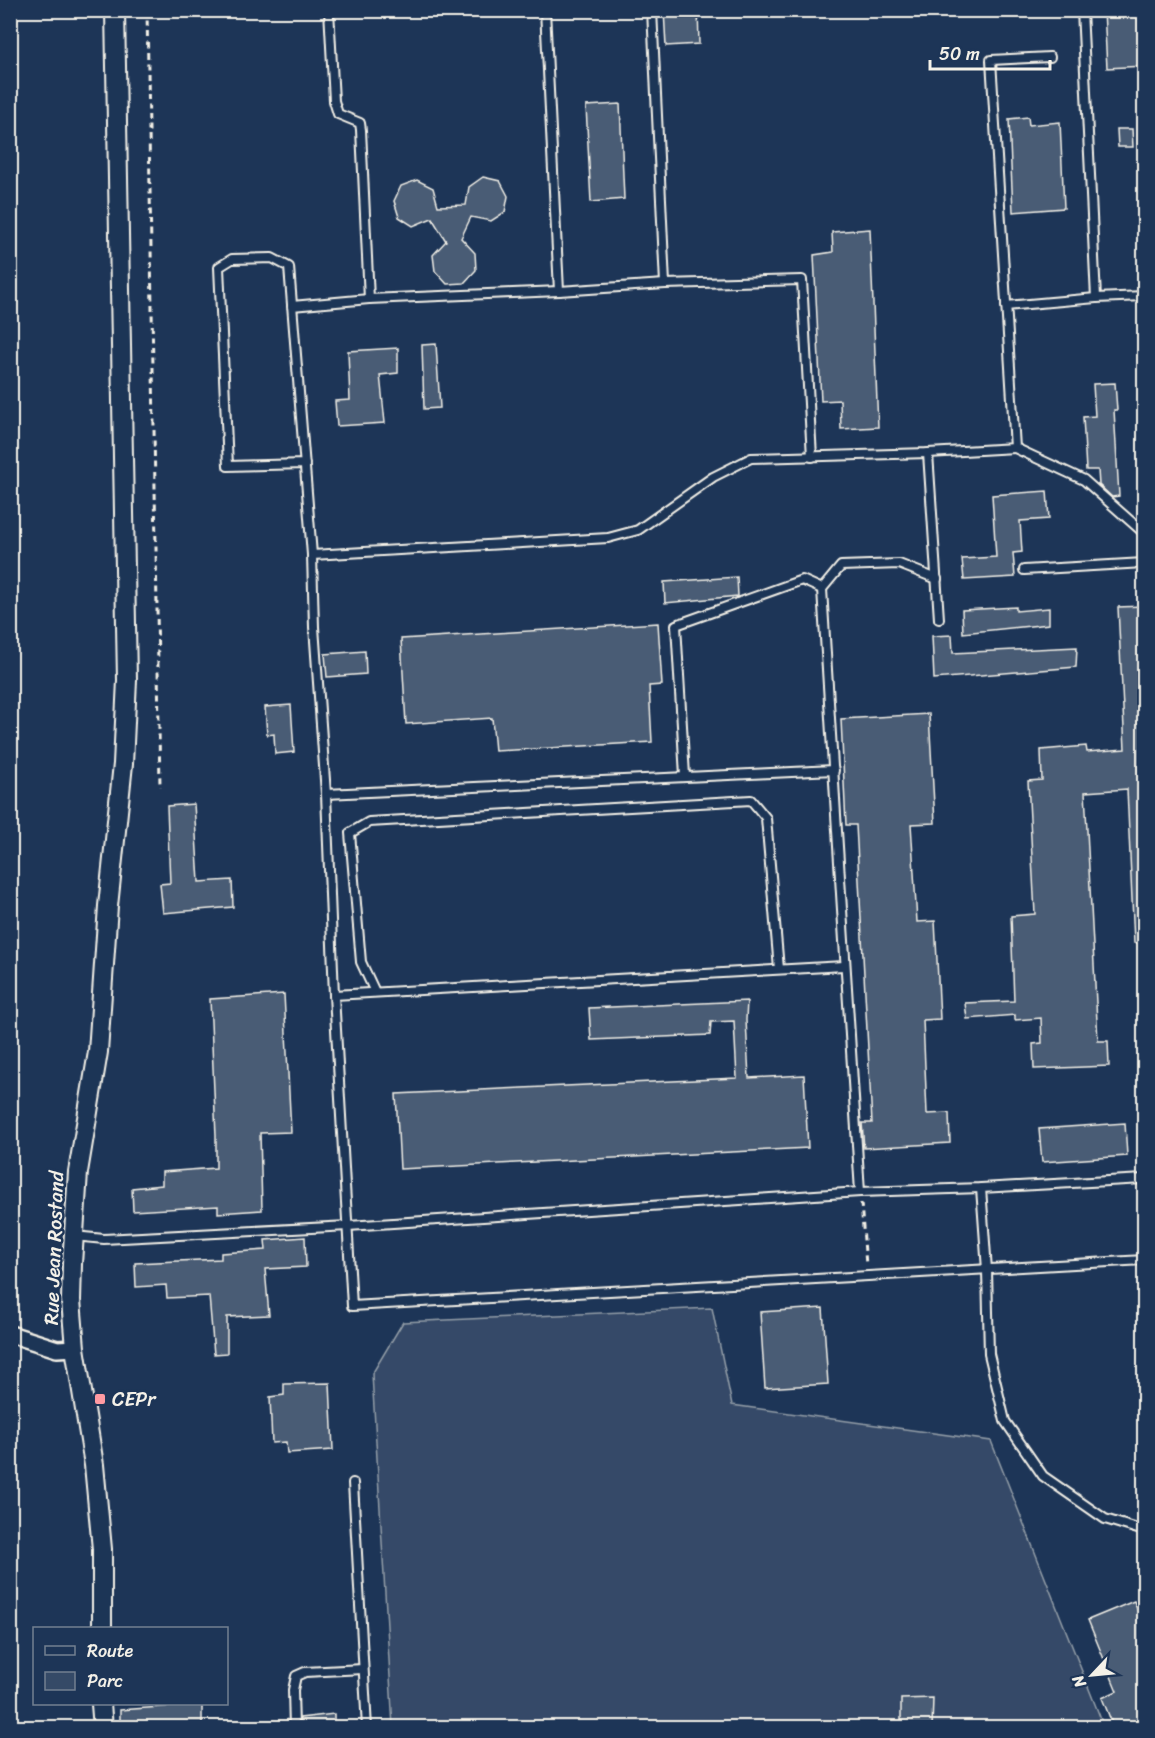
<svg xmlns="http://www.w3.org/2000/svg" width="1155" height="1738" font-family="Sriracha,sans-serif">
<style>
.green{fill:#354a67;stroke:#949ea8;stroke-width:1.5}
.building{fill:#485b74;stroke:#f4f1e8;stroke-width:1.5}
.lines{fill:none;stroke-linecap:round;stroke-linejoin:round}
.service-casing{stroke:#f4f1e8;stroke-width:12}
.minor-casing{stroke:#f4f1e8;stroke-width:20}
.tertiary-casing{stroke:#f4f1e8;stroke-width:22}
.path{stroke:#f4f1e8;stroke-width:3;stroke-dasharray:6 4.5;stroke-linecap:butt}
.service{stroke:#1d3557;stroke-width:8}
.minor{stroke:#1d3557;stroke-width:15}
.tertiary{stroke:#1d3557;stroke-width:18}
.poi-dot{fill:#ff9aa2;stroke:#1d3557;stroke-width:2}
.labels{text-anchor:middle;dominant-baseline:central;stroke-width:5;stroke-linejoin:round;paint-order:stroke}
.street-label{font-size:20px;fill:#f4f1e8;stroke:#1d3557}
.poi-label{font-size:20px;fill:#f4f1e8;stroke:#1d3557;text-anchor:start}
</style>
<rect width="100%" height="100%" fill="#1d3557"/>
<filter id="ink" filterUnits="userSpaceOnUse"><feTurbulence type="fractalNoise" baseFrequency=".0167" numOctaves="2"/><feDisplacementMap in="SourceGraphic" scale="12" xChannelSelector="R" yChannelSelector="G"/><feConvolveMatrix kernelMatrix="1 2 1 2 8 2 1 2 1" color-interpolation-filters="sRGB"/></filter>
<g filter="url(#ink)">
<path class="green" d="M712,1308L732,1405L991,1441L1104,1727H393L372,1374L403,1322Z"/>
<g class="building">
<path d="M664,10H698L699,44L666,46Z"/>
<path d="M1104,10H1144V66L1107,68Z"/>
<path d="M620,104L624,199L591,202L586,106Z"/>
<path d="M1028,117L1029,125L1060,122L1064,208L1013,212L1009,119Z"/>
<path d="M1117,129H1132L1133,147H1118Z"/>
<path d="M483,177L500,181L508,196L505,212L491,221L471,217L461,238L475,253L476,270L464,283L447,284L435,271L433,255L446,241L432,218L413,226L399,217L394,201L401,186L417,180L433,188L438,206L466,205L469,187Z"/>
<path d="M870,229L878,427L841,429L840,400L821,401L814,255L833,252L832,232Z"/>
<path d="M436,344L440,408L424,409L422,345Z"/>
<path d="M398,348V373L380,375L385,423L337,426L335,401L350,400L348,351Z"/>
<path d="M1115,383L1117,410H1114L1119,496L1112,497L1099,485L1098,470H1086L1083,417L1095,416L1093,384Z"/>
<path d="M1047,491L1049,519L1020,521L1022,552L1013,553L1015,577L964,580L962,559L996,557L992,495Z"/>
<path d="M737,577L738,596L665,603L664,582Z"/>
<path d="M1144,606V943H1134L1127,789L1085,792L1098,1041H1108L1109,1066L1034,1069L1033,1044L1042,1043L1041,1018L1015,1020V1015L967,1019L965,1003L1014,1001L1011,916L1035,914L1028,781L1042,780L1041,750L1086,746L1087,752L1125,749L1118,607Z"/>
<path d="M1016,607V611L1049,608V624L963,633L962,610Z"/>
<path d="M658,623L662,685L649,686L652,742L495,751L492,718L406,724L401,639Z"/>
<path d="M952,635L953,653L1077,647L1076,667L934,679L932,636Z"/>
<path d="M365,651L366,674L327,677L325,654Z"/>
<path d="M291,705L294,752L275,754L274,734L267,735L265,707Z"/>
<path d="M929,714L935,823L911,824L917,922L935,921L940,1019L923,1020L927,1114L949,1113L950,1143L864,1148L862,1123H872L856,825H846L841,719Z"/>
<path d="M194,804L199,882L232,880L233,907L163,913L160,884L170,883L167,806Z"/>
<path d="M284,994L291,1132L260,1133L262,1210L218,1213V1206L133,1211L132,1188L162,1185V1172L216,1168V1136L210,999Z"/>
<path d="M747,1001L746,1020L749,1078L804,1075L808,1148L400,1169L396,1094L737,1078L734,1021L711,1022L710,1035L591,1040L589,1008Z"/>
<path d="M1125,1123L1127,1156L1042,1162L1039,1129Z"/>
<path d="M305,1237L306,1267L265,1269L269,1315L227,1317V1353L214,1354L209,1296L167,1298L166,1285L136,1287L135,1263L221,1259V1253L266,1250L265,1240Z"/>
<path d="M823,1308L828,1384L765,1388L760,1312Z"/>
<path d="M330,1383L333,1450L287,1453L286,1442L272,1443L270,1397L284,1395V1384Z"/>
<path d="M1134,1601L1144,1627V1728H1114L1102,1698L1117,1691L1088,1620Z"/>
<path d="M933,1698L932,1728H901V1699Z"/>
<path d="M202,1704V1728H120V1710Z"/>
<path d="M334,1714V1728H300V1718Z"/>
</g>
<g class="lines">
<g class="service-casing">
<g id="service">
<path d="M329,10L334,101L338,114L360,123L361,130L369,299"/>
<path d="M545,10L559,291"/>
<path d="M652,10L665,284"/>
<path d="M1082,10L1096,298"/>
<path d="M292,306L369,299L559,291L665,284L802,280L812,457"/>
<path d="M1006,306L1096,298L1144,296"/>
<path d="M1015,448L1084,480L1144,533"/>
<path d="M928,453L939,619"/>
<path d="M305,464L228,466L219,267L232,259L272,258L289,267L312,555L314,627L326,794L334,995L352,1306L1144,1260"/>
<path d="M312,555L608,538L638,530L713,477L751,458L928,453L1015,448L991,60L1050,57"/>
<path d="M1024,570L1144,563"/>
<path d="M685,776L676,625L802,580L822,589"/>
<path d="M326,794L834,770"/>
<path d="M375,992L361,962L350,833L369,822L751,800L766,818L779,969"/>
<path d="M334,995L844,966"/>
<path d="M981,1188L987,1270L989,1354L1005,1421L1043,1476L1105,1519L1144,1531"/>
<path d="M860,1192C846,991 835,790 822,589L841,566L899,564L937,579"/>
<path d="M74,1236L104,1239L348,1226L860,1192L981,1188L1144,1179"/>
<path d="M353,1483L367,1728"/>
<path d="M294,1728L293,1690L296,1676L305,1672L363,1669"/>
</g>
</g>
<g class="minor-casing">
<path id="minor" d="M10,1334L57,1349L75,1348"/>
</g>
<g class="tertiary-casing">
<g id="tertiary">
<path d="M102,1628V1549L94,1465L75,1348L71,1300L72,1264L78,1172L98,1052L108,906L123,764L127,680L115,10"/>
<path d="M101,1704L103,1728"/>
</g>
</g>
<g class="path">
<path d="M147,10L160,787"/>
<path d="M861,1203L866,1265"/>
</g>
<use href="#service" class="service"/>
<use href="#minor" class="minor"/>
<use href="#tertiary" class="tertiary"/>
</g>
</g>
<rect class="poi-dot" x="94" y="1393" width="12" height="12" rx="3"/>
<g class="labels">
<g class="street-label">
<text transform="translate(54 1248) rotate(-88)">Rue Jean Rostand</text>
</g>
<g class="poi-label">
<text x="112" y="1399">CEPr</text>
</g>
</g>
<rect width="1155" height="1738" fill="none" stroke="#1d3557" stroke-width="36"/>
<rect x="18" y="18" width="1119" height="1702" fill="none" stroke="#f4f1e8" stroke-width="2" filter="url(#ink)"/>
<rect x="33" y="1627" width="195" height="78" fill="#1d3557" stroke="#738091" stroke-width="1.5"/>
<rect x="45" y="1646" width="30" height="9" fill="#1d3557" stroke="#738091" stroke-width="1.5"/>
<text x="87" y="1657" font-size="18" fill="#f4f1e8">Route</text>
<rect x="45" y="1672" width="30" height="18" fill="#354a67" stroke="#738091" stroke-width="1.5"/>
<text x="87" y="1687" font-size="18" fill="#f4f1e8">Parc</text>
<g transform="translate(1092 1675) rotate(244)" stroke="#1d3557" stroke-width="4.5" paint-order="stroke">
<path d="M0-4.5L10 22L0 15L-10 22Z" fill="#f4f1e8"/>
<text y="-9" font-size="16" font-weight="bold" text-anchor="middle" fill="#f4f1e8">N</text>
</g>
<path d="M930 60v9h120v-9" fill="none" stroke="#f4f1e8" stroke-width="3"/>
<text x="939" y="60" font-size="18" fill="#f4f1e8" stroke="#1d3557" stroke-width="4.5" paint-order="stroke">50 m</text>
</svg>
